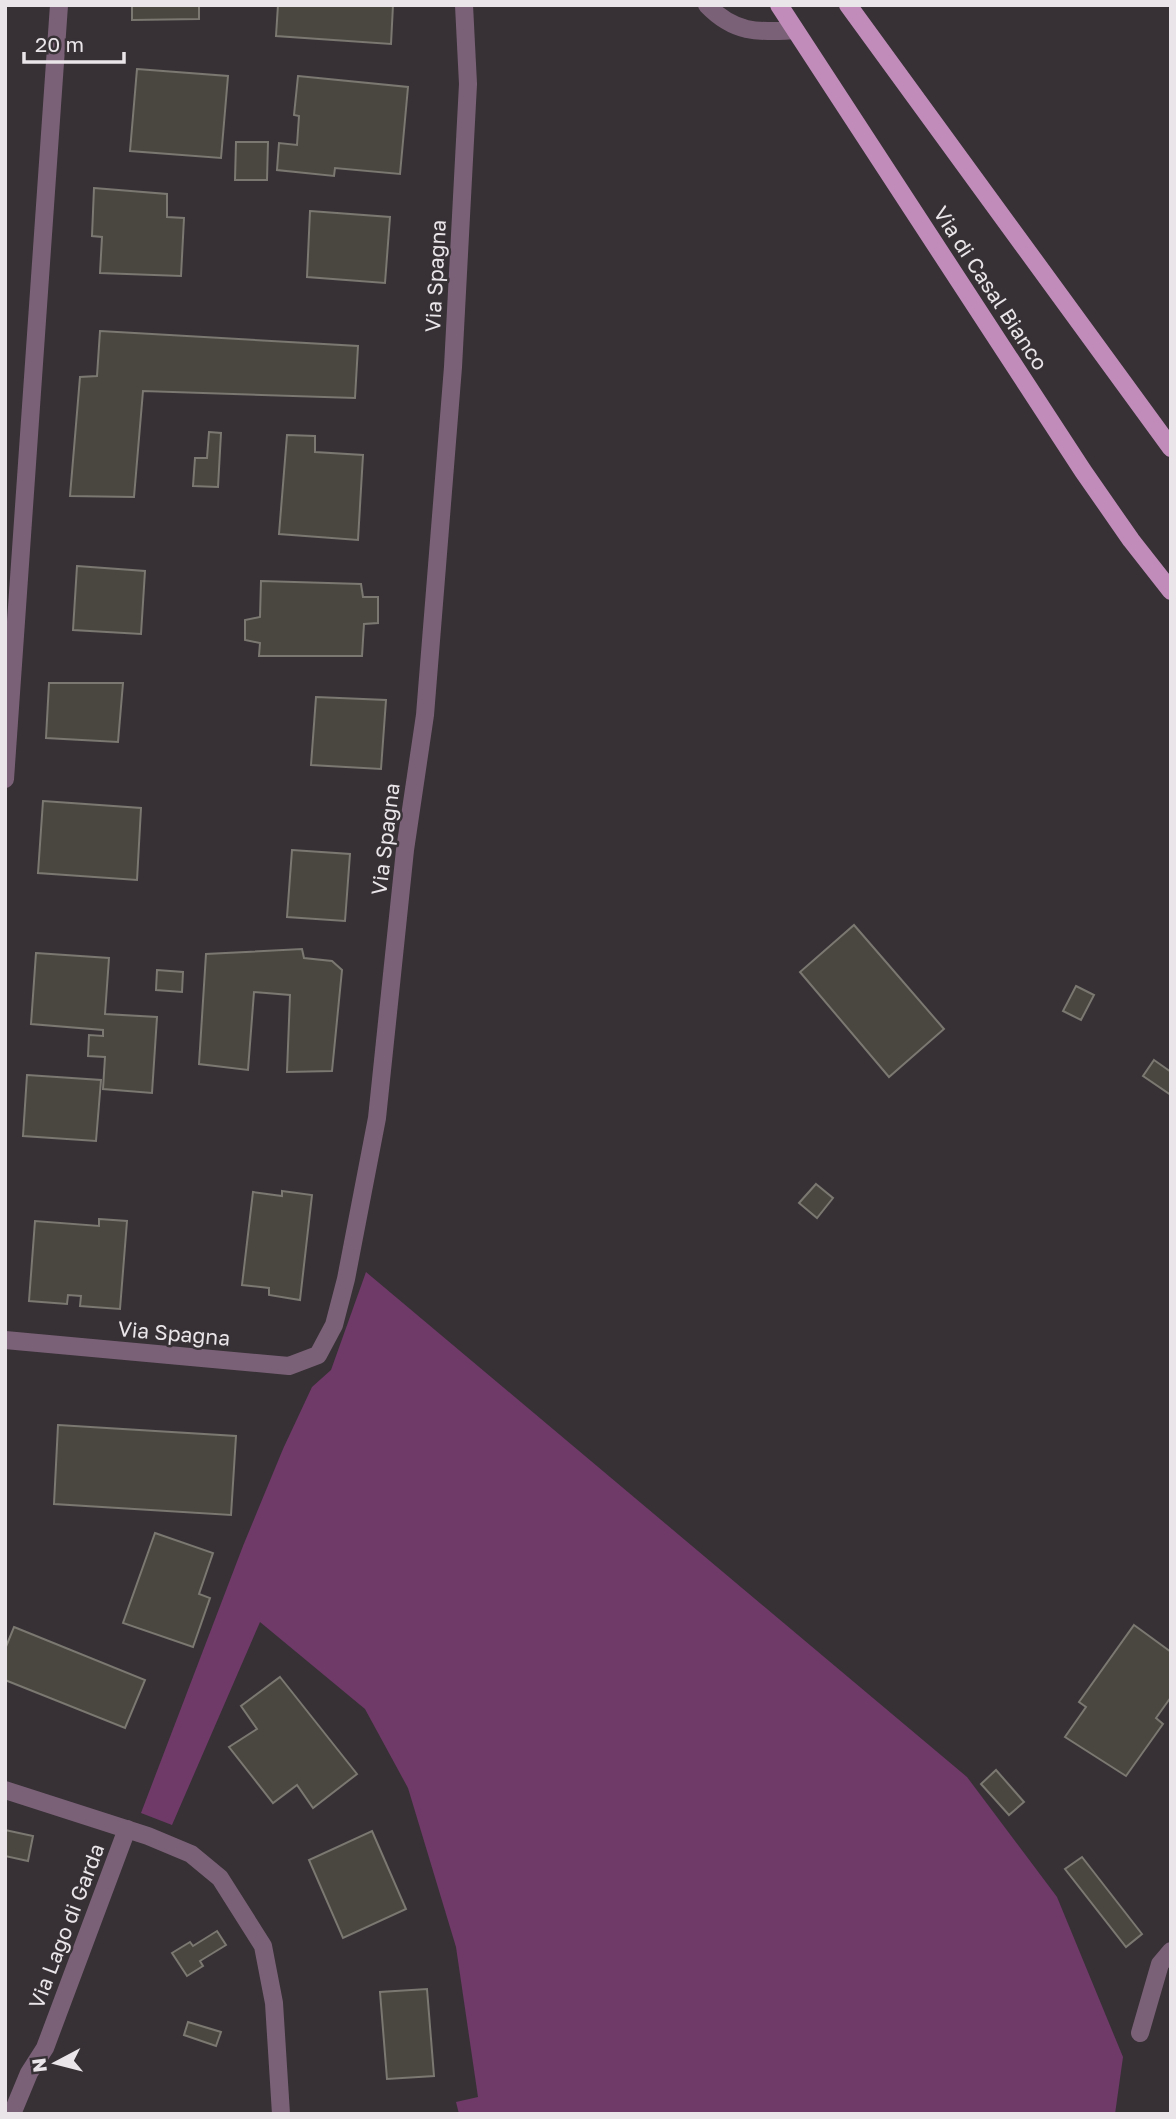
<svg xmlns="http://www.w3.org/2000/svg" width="1176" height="2119" font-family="'Golos Text',sans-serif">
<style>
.green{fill:#6f3968}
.building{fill:#49473f;stroke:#7a7870;stroke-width:2}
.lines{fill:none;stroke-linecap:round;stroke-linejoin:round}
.minor{stroke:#7b6177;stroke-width:18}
.major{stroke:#c18cba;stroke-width:18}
.labels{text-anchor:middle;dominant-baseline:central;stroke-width:5;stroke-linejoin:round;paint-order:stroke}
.street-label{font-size:21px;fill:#e9e5e8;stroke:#373136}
</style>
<rect width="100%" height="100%" fill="#373136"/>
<path class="green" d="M366,1272L967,1777L1057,1897L1123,2057L1115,2114H459L456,2102L478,2097L456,1947L408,1788L365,1709L260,1622L172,1825L141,1813L243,1546L283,1449L312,1387L331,1370Z"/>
<g class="building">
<path d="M132,5H199V19L132,20Z"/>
<path d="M278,5H393L391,44L276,36Z"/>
<path d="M137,69L228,76L221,158L130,151Z"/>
<path d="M298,76L408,87L400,174L335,168L334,176L277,170L279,143L297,145L299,116L294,115Z"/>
<path d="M236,142H268L267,180H235Z"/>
<path d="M94,188L167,194V217L184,218L181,276L100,273L102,237L92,236Z"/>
<path d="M310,211L390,217L385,283L307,277Z"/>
<path d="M100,331L358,346L355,398L143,391L134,497L70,496L80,377L97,376Z"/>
<path d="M209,432L221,433L218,487L193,486L195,458H207Z"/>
<path d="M287,435L315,436V452L363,455L358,540L279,534Z"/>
<path d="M77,566L145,571L141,634L73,630Z"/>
<path d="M261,581L361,584L363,597H378V623L364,624L362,656H259L260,643L245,640V620L260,617Z"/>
<path d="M49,683H123L118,742L46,738Z"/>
<path d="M316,697L386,700L381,769L311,765Z"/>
<path d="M43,801L141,808L137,880L38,873Z"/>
<path d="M292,850L350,854L345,921L287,917Z"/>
<path d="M854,925L944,1029L889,1077L800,972Z"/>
<path d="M302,949L304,958L332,961L342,970L332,1071L287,1072L290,995L254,992L248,1070L199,1064L206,954Z"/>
<path d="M36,953L109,958L105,1014L157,1017L152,1093L103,1089L105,1057L88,1056L89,1035L103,1036V1030L31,1024Z"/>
<path d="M157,970L183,972L182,992L156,990Z"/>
<path d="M1076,986L1094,995L1081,1020L1063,1011Z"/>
<path d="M1154,1060L1171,1072V1095L1143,1076Z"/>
<path d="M27,1075L101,1080L96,1141L23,1136Z"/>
<path d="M816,1184L833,1198L817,1218L799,1203Z"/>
<path d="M282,1191L312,1195L300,1300L269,1295V1288L242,1285L253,1192L282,1196Z"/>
<path d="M99,1219L127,1221L120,1309L80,1306L81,1296L68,1295L67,1304L29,1301L35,1221L99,1226Z"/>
<path d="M58,1425L236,1436L231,1515L54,1504Z"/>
<path d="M155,1533L213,1553L199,1594L210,1598L193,1647L123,1623Z"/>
<path d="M1134,1625L1171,1652V1697L1156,1718L1163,1724L1126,1776L1065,1737L1086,1707L1079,1702Z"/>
<path d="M14,1627L145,1680L125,1728L5,1680V1649Z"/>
<path d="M280,1677L357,1774L313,1808L297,1785L273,1803L229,1747L257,1729L241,1706Z"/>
<path d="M996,1770L1024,1802L1009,1815L981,1784Z"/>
<path d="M5,1830L33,1836L28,1861L5,1856Z"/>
<path d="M372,1831L406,1909L343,1938L309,1860Z"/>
<path d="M1082,1857L1142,1934L1126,1947L1065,1869Z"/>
<path d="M217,1931L226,1945L200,1961L203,1966L187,1976L172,1953L190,1942L193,1946Z"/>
<path d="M427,1989L434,2076L387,2079L380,1992Z"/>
<path d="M188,2022L221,2032L216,2046L184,2035Z"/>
</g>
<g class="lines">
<g class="minor">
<path d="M707,5C735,34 758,32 795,30"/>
<path d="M5,779L59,5"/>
<path d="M5,1340L289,1366L318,1355L334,1325L346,1279L377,1118L405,850L425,715L453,367L468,84L464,5"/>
<path d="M5,1790L148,1836L191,1854L220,1878L263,1946L274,2003L281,2114"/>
<path d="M1140,2033L1160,1964L1171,1951"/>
<path d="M12,2114L29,2073L45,2048L127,1829"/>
</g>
<g class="major">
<path d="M779,5L1083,471L1131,540L1171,591"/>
<path d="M848,5L1171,448"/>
</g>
</g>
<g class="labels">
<g class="street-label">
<text transform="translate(435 276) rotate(-87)">Via Spagna</text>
<text transform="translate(991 288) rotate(57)">Via di Casal Bianco</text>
<text transform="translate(385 839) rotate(-83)">Via Spagna</text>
<text transform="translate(174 1333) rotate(5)">Via Spagna</text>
<text transform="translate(66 1926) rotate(-69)">Via Lago di Garda</text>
</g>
</g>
<rect width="1176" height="2119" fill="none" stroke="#e9e5e8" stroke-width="14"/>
<g transform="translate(56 2063) rotate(263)" stroke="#373136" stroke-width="5" paint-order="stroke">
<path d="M0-5L12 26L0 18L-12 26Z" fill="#e9e5e8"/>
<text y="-10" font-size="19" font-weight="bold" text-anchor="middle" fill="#e9e5e8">N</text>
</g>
<path d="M24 52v10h100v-10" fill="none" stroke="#e9e5e8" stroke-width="3.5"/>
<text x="35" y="52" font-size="21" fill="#e9e5e8" stroke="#373136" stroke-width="5" paint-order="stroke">20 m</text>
</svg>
